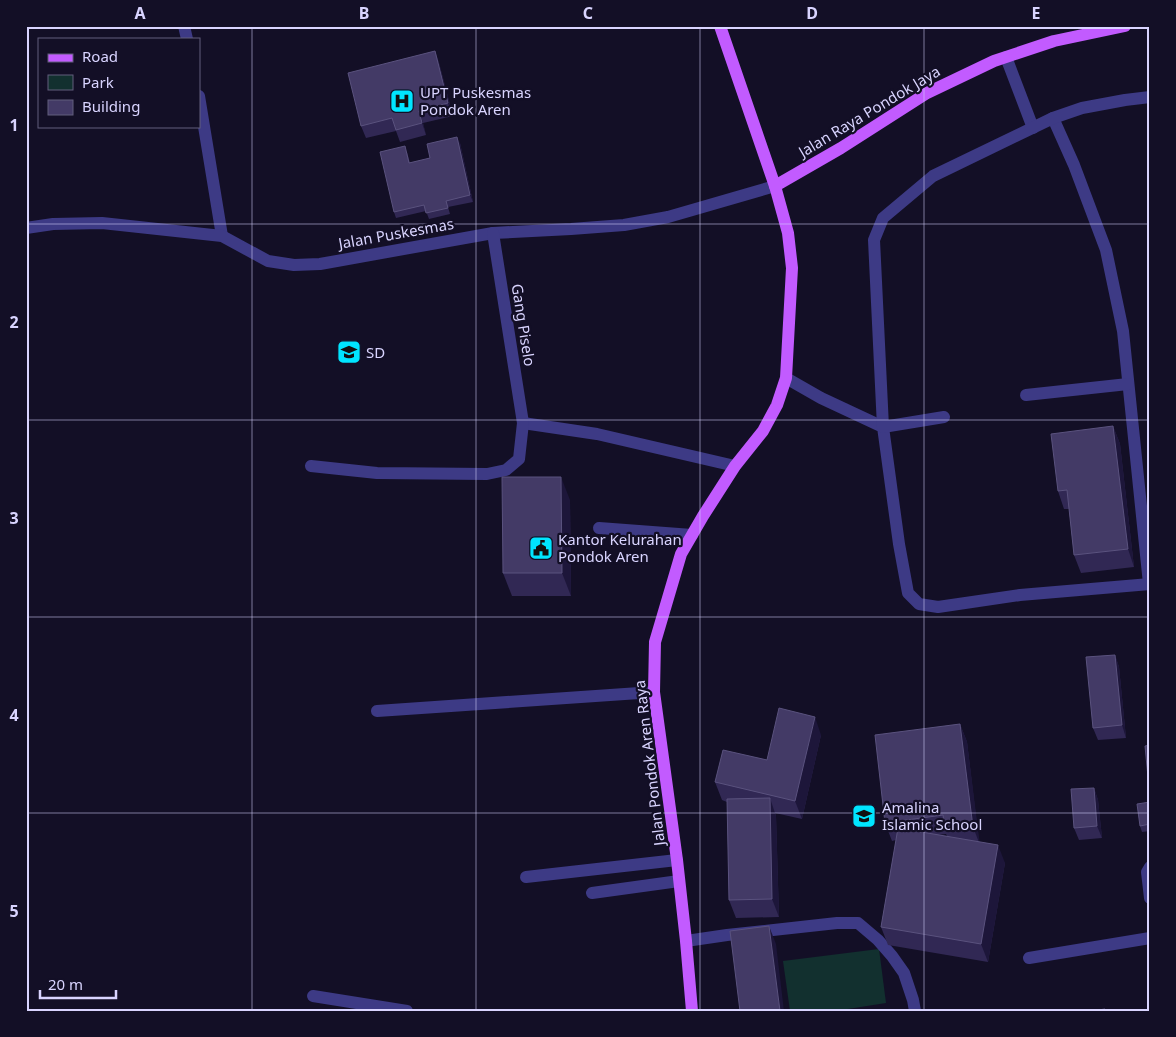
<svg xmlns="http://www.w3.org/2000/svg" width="1176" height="1037" font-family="'Noto Sans',sans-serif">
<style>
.green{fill:#12302f}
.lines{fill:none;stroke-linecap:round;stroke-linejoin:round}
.minor{stroke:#3d3a85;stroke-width:12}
.major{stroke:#c25bff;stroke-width:12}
.wall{fill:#312854;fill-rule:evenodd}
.shaded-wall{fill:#1d163a}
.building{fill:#433a66;stroke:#5a527e}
.grid{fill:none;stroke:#d9d4ff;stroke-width:1;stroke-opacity:0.55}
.labels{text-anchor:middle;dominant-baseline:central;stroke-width:4.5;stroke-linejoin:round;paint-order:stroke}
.poi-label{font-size:15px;fill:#d9d4ff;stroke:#130f26;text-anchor:start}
.street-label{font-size:15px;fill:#d9d4ff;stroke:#130f26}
.neatline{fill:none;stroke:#d9d4ff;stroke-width:2}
.grid-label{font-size:16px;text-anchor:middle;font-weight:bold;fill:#d9d4ff}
</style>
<rect width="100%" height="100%" fill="#130f26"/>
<path class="green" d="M879,949L886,1003L835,1011H790L783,961Z"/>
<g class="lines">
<g class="minor">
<path d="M184,26L187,39"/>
<path d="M1006,57L1033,128"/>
<path d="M199,96L222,236"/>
<path d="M1053,118L1074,165L1106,250L1123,331L1149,584"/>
<path d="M26,228L53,224L102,223L222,236L268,261L294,265L320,264L493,233L571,229L624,225L668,217L775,186"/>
<path d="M786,378L821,398L883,427L899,544L908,593L919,604L938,607L1020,595L1150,584"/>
<path d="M1026,395L1128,384"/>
<path d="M944,417L883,427L874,240L883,218L933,176L1053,118L1082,108L1125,100L1150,97"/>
<path d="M523,423L597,434L735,466"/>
<path d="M311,466L377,473L487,474L506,470L519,459L523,423L493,233"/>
<path d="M599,528L692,535"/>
<path d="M377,711L654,692"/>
<path d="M1150,867L1147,872L1150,898"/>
<path d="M526,877L677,860"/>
<path d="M592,893L679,881"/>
<path d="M686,941L727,935L837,923H858L878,940L892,956L904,973L913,1000L915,1011"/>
<path d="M1029,958L1150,938"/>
<path d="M313,996L407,1011"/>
</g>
<g class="major">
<path d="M775,186L841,148L927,93L994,61L1054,41L1125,26"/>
<path d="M692,1011L686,941L677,860L654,692L655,642L681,554L703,516L735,466L763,431L777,405L786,378L792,268L788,233L775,186L720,26"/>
</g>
</g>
<g class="wall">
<path d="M435,51L439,63L453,116L423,123L426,135L400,142L396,131L366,138L361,126Z"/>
<path d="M460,143L473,202L448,207L450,214L429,219L426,211L396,218L394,212L407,152L410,163L430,158Z"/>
<path d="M1113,426L1120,444L1134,567L1081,573L1074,555L1069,509H1064L1058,491Z"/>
<path d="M570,500L571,596H512L503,573Z"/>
<path d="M1115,655L1119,667L1126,738L1098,740L1093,728Z"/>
<path d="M960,724L967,742L979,842L1005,863L988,962L888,945L881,927L896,840L892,841L885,823ZM946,834L947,836L938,835Z"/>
<path d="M821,735L802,819L775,813L776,816L779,917L736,918L729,900L727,802L722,800L715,782L767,760Z"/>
<path d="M1094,788L1098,800L1102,838L1079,840L1074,828Z"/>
<path d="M1150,802V831L1142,832L1140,826Z"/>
</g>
<g class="shaded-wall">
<path d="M435,51L439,63L453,116L448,103Z"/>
<path d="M419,111L423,123L426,135L422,123Z"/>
<path d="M457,137L460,143L473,202L470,195Z"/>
<path d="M1113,426L1120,444L1134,567L1128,549Z"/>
<path d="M561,477L570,500L571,596L562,573Z"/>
<path d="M1115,655L1119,667L1126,738L1122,725Z"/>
<path d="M815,717L821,735L802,819L795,801Z"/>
<path d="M960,724L967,742L980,845L973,827Z"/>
<path d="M1094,788L1098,800L1102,838L1097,826Z"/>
<path d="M770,798L776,816L779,917L772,899Z"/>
<path d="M998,845L1005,863L988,962L981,944Z"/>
<path d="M769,926L776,944L784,1011H780Z"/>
</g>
<g class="building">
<path d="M435,51L448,103L419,111L422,123L396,130L392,118L361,126L348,73Z"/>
<path d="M457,137L470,195L446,201L448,208L426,213L424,205L394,212L380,152L405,146L409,163L430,158L427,144Z"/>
<path d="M1113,426L1128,549L1074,555L1067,490L1058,491L1051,434Z"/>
<path d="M502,477H561L562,573H503Z"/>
<path d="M1115,655L1122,725L1093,728L1086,657Z"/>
<path d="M779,708L815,717L795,801L715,782L723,750L767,760Z"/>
<path d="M960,724L973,827L945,831L943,815L885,823L875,735Z"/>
<path d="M1150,745V777H1148L1145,746Z"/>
<path d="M1094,788L1097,826L1074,828L1071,789Z"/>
<path d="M770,798L772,899L729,900L727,799Z"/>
<path d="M1150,802V824L1140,826L1137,804Z"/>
<path d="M898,828L998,845L981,944L881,927Z"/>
<path d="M769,926L780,1011H740L730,931Z"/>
<path d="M1105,1009V1011H1091Z"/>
</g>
<path class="grid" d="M252,26V1011M476,26V1011M700,26V1011M924,26V1011M26,224H1150M26,420H1150M26,617H1150M26,813H1150"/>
<defs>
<g id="hospital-square" transform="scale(1.25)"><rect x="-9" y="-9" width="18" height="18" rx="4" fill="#00e5ff" stroke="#130f26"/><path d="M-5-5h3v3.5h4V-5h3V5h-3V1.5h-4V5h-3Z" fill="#111"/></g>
<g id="school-square" transform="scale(1.25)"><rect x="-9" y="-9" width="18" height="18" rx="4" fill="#00e5ff" stroke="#130f26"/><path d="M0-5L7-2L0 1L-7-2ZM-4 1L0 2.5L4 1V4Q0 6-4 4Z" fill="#111"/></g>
<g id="civic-square" transform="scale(1.25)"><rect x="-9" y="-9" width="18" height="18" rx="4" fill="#00e5ff" stroke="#130f26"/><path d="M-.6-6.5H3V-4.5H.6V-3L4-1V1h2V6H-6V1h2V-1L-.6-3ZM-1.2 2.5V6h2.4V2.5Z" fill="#111"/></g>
</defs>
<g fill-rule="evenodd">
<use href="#hospital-square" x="402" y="101"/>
<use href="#school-square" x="349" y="352"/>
<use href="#civic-square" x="541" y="548"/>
<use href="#school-square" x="864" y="816"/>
</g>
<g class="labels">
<g class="poi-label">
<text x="420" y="92">UPT Puskesmas<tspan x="420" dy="17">Pondok Aren</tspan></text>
<text x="366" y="352">SD</text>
<text x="558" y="539">Kantor Kelurahan<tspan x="558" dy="17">Pondok Aren</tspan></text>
<text x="882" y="807">Amalina<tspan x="882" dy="17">Islamic School</tspan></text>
</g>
<g class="street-label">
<text transform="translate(869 111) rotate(-31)">Jalan Raya Pondok Jaya</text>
<text transform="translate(396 233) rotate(-10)">Jalan Puskesmas</text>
<text transform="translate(524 325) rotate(81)">Gang Piselo</text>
<text transform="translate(649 763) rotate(-97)">Jalan Pondok Aren Raya</text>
</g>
</g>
<rect width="1176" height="1037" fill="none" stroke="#130f26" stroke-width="55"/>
<rect x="38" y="38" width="162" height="90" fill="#130f26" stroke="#625e7d"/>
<rect x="48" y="54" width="25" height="8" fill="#c25bff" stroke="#625e7d"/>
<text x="82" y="62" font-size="15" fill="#d9d4ff">Road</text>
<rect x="48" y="75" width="25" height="15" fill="#12302f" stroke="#625e7d"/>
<text x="82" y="88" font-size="15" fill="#d9d4ff">Park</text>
<rect x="48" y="100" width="25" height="15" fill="#433a66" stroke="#625e7d"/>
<text x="82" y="112" font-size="15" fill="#d9d4ff">Building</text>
<path d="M40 990v8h76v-8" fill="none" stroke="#d9d4ff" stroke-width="2.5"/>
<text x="48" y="990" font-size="15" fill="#d9d4ff" stroke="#130f26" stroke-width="4" paint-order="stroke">20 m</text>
<rect x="28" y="28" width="1120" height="982" class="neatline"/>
<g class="grid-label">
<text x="140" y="19">A</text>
<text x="364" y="19">B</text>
<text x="588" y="19">C</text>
<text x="812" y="19">D</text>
<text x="1036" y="19">E</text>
<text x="14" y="131">1</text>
<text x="14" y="328">2</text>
<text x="14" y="524">3</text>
<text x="14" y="721">4</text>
<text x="14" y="917">5</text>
</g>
</svg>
